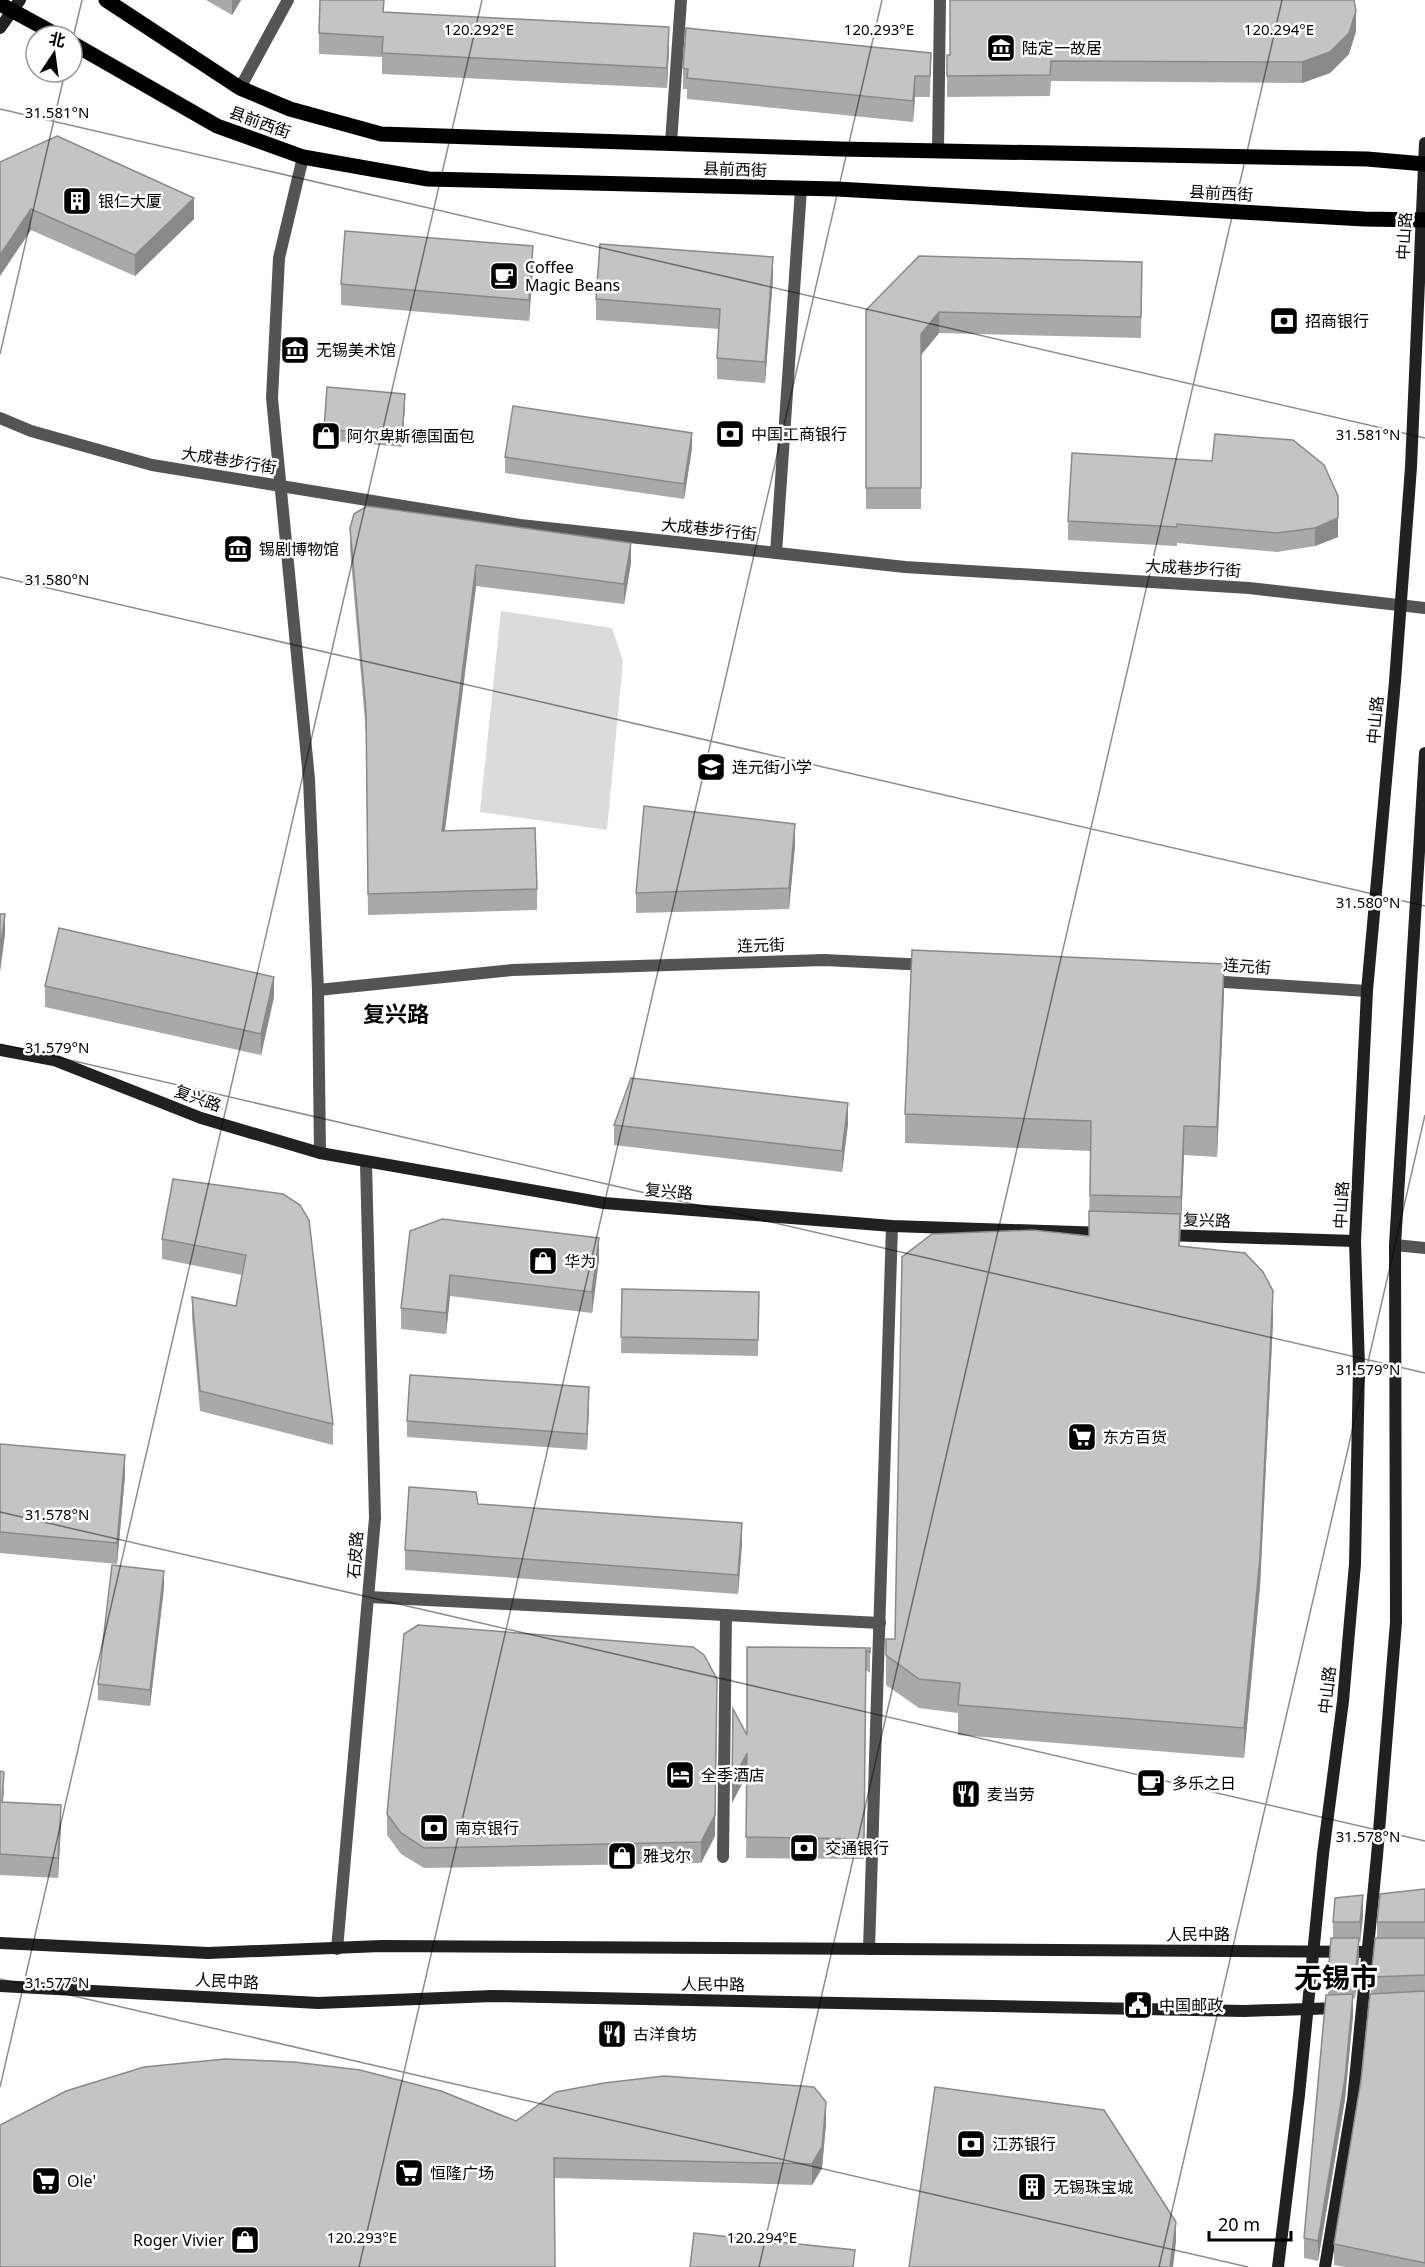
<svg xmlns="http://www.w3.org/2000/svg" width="1425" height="2267" font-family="'Noto Sans','Noto Sans SC',sans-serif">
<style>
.green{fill:#dbdbdb}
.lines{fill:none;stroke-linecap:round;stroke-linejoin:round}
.lane{stroke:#545454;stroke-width:12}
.street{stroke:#545454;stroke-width:12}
.secondary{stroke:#212121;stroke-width:12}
.primary{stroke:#000;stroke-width:15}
.wall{fill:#a9a9a9}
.shaded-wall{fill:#898989}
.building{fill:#c4c4c4;stroke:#898989;stroke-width:1.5}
.ticks{fill:none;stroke:#000;stroke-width:1.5;stroke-opacity:0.45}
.labels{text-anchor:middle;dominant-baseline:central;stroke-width:5;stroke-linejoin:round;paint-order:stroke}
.poi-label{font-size:16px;fill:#000;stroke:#fff;text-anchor:start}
.street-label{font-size:16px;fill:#000;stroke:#fff}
.district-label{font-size:22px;font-weight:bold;fill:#000;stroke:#fff}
.town-label{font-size:28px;font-weight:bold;fill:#000;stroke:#fff}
.ticks-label{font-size:15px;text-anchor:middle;fill:#000;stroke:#fff;stroke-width:5;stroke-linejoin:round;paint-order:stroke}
</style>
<rect width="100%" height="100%" fill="#fff"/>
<path class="green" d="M501,611L612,628L623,661L607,830L480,812Z"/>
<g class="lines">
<g class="lane">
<path d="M240,88L288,0"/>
<path d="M671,143L681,0"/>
<path d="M938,151L940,0"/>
<path d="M369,1597L880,1623"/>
<path d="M723,1857L726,1615"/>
<path d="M869,1949L892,1226"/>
</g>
<g class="street">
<path d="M303,157L279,258L272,398L309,779L318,990L320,1153"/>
<path d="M0,418L31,431L152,465L520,525L905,567L1249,588L1425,608"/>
<path d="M776,553L801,189"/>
<path d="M1209,981L1367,991"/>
<path d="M318,990L512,970L824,960L928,965"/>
<path d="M1395,1245L1425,1248"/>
<path d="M337,1949L375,1518L366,1163"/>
</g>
<g class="secondary">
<path d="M0,28L20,0"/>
<path d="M0,1050L54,1060L201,1118L320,1153L604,1203L892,1226L1105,1233"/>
<path d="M1165,1235L1355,1241"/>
<path d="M0,1943L208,1953L381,1946L1376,1952"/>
<path d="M0,1986L318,2003L492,1996L1244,2011L1339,2008"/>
<path d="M1278,2267L1299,2095L1323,1854L1343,1701L1355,1564L1359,1367L1355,1241L1367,991L1395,681L1411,467L1425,143"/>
<path d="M1325,2267L1353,2100L1377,1856L1396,1622L1395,1245L1425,753"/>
</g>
<g class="primary">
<path d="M106,0L240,88L290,109L381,134L840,149L1367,159L1425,164"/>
<path d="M0,4L59,36"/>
<path d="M72,43L217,126L303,157L428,179L837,189L1364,219L1425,220"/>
</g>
</g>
<g class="wall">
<path d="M206,0H241L232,15Z"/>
<path d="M384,12L669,48L667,88L382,74V57L319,54V33Z"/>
<path d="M1356,31L1349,54L1330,73L1302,83L1051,81L1050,96L947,97V55Z"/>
<path d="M931,53L930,97H915L913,122L687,99V89H683V68Z"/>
<path d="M0,162L194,219L135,276L31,230Z"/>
<path d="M1142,262L1141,338L939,333L921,355V509H866V310Z"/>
<path d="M533,267L529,321L341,305V284Z"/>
<path d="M773,278L765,383L717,379V358L719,329L596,320V299Z"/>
<path d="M405,405L402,447L324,440V429Z"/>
<path d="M692,448L684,499L505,473V457Z"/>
<path d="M1212,461L1338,537L1315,546L1277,552L1177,543V546L1068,540V521Z"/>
<path d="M350,528L631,563L624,604L476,586L445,831L537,889V910L368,915L366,733L350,549Z"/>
<path d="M795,845L789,909L636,913V893Z"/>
<path d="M45,986L274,997L261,1055L45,1007Z"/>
<path d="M1224,993L1217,1157L1184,1155L1180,1246L1273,1321L1260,1586L1244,1758L958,1735V1713L919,1708L886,1685V1655L895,1639L1089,1236L1090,1151L905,1143V1114Z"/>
<path d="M848,1124L842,1172L614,1145V1125Z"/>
<path d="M283,1194L333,1424V1445L200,1411L192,1318V1297L236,1306L242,1275L162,1259V1239Z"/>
<path d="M410,1231L599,1259L592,1313L450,1296L446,1334L401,1329V1308Z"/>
<path d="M622,1289L759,1292L758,1356L621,1353Z"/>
<path d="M589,1403L587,1450L407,1437V1421Z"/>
<path d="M0,1444L125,1476L117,1564L0,1553Z"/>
<path d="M478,1504L742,1543L738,1594L405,1570V1550Z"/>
<path d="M164,1587L150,1706L98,1700V1684Z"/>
<path d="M747,1647L870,1648V1673L866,1670L864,1859L746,1858L747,1774L732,1803L747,1735Z"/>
<path d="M0,1771L4,1792L3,1802L61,1826L58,1878L0,1875Z"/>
<path d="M387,1814L715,1836L701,1863L424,1868L401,1854L387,1835Z"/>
<path d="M1425,1889V2267H1345L1334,2265V2244L1361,2080L1371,1994V1977L1377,1938V1922Z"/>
<path d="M1363,1916L1360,1942H1359V1959L1355,1998L1353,1999V2015L1345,2099L1318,2261L1304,2258V2238L1328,1995V1979L1333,1938V1922Z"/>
<path d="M516,2121L826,2123L822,2168L812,2185L554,2178Z"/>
</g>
<g class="shaded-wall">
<path d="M232,0H241L232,15Z"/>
<path d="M1356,11V31L1349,54L1330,73L1302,83V62Z"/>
<path d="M669,27V48L667,88V68Z"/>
<path d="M915,76V97L913,122V101Z"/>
<path d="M194,198V219L135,276V255Z"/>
<path d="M31,209V230L0,276V255Z"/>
<path d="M533,246V267L529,321V300Z"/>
<path d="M773,257V278L765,383V362Z"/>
<path d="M939,312V333L921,355V334Z"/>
<path d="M405,394V405L402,447V436Z"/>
<path d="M692,433V448L684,499V484Z"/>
<path d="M1338,518V537L1315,546V528Z"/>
<path d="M631,543V563L624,604V584Z"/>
<path d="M476,565V586L442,852V831Z"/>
<path d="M795,824V845L789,909V888Z"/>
<path d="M5,914V935L0,972V951Z"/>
<path d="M1224,964V993L1217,1157V1127Z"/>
<path d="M274,977V997L261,1055V1034Z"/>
<path d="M848,1103V1124L842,1172V1151Z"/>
<path d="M1184,1126V1155L1181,1227V1197Z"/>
<path d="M599,1238V1259L592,1313V1292Z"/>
<path d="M450,1275V1296L446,1334V1313Z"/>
<path d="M1273,1291V1321L1260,1586L1244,1758V1728Z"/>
<path d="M589,1387V1403L587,1450V1434Z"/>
<path d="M125,1455V1476L117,1564V1543Z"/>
<path d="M742,1523V1543L738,1594V1575Z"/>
<path d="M164,1571V1587L150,1706V1690Z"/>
<path d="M717,1700L715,1836L701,1863V1842Z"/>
<path d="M747,1753V1774L732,1803V1782Z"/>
<path d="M61,1805V1826L58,1878V1858Z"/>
<path d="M1363,1895V1916L1360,1942V1922Z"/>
<path d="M1359,1938V1959L1355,1998V1978Z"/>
<path d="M1353,1994V2015L1345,2099L1318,2261V2241Z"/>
<path d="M826,2102V2123L822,2168L812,2185V2164Z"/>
<path d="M1176,2222V2242L1173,2267H1170Z"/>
</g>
<g class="building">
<path d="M320,0H384L383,12L669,27L667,68L382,53L383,37L319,33Z"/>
<path d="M950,0H1354L1356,11L1349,33L1330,52L1302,62L1051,61L1050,75L947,76V55H950Z"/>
<path d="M686,28L931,53L930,76H915L913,101L687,78L688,69L683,68Z"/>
<path d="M57,136L194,198L135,255L31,209L0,255V162Z"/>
<path d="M345,231L533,246L529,300L341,284Z"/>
<path d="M600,244L773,257L765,362L717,358L720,309L596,299Z"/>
<path d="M919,256L1142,262L1141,317L939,312L921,334V488H866V310Z"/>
<path d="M327,387L405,394L402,436L324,429Z"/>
<path d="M513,406L692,433L684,484L505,457Z"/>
<path d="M1215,434L1293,440L1324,465L1338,496V518L1315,528L1277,533L1177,524V527L1068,521L1072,453L1212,461Z"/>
<path d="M367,506L631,543L624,584L476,565L442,831L535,828L537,889L368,894L366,712L350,528L354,514Z"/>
<path d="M644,806L795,824L789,888L636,893Z"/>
<path d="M0,914H5L0,951Z"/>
<path d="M59,928L274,977L261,1034L45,986Z"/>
<path d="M912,950L1224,964L1217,1127L1184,1126L1181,1197L1090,1195L1091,1121L905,1114Z"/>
<path d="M631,1078L848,1103L842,1151L614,1125Z"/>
<path d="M173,1179L283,1194L300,1205L309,1220L333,1424L200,1391L192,1297L236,1306L246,1255L162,1239Z"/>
<path d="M1089,1211L1180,1214L1179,1246L1245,1253L1263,1272L1273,1291L1260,1557L1244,1728L958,1705L960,1683L919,1679L886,1655V1639H895L902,1257L932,1234L1033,1230L1089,1236Z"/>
<path d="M442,1219L599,1238L592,1292L450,1275L446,1313L401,1308L410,1231Z"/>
<path d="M622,1289L759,1292L758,1340L621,1337Z"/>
<path d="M410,1375L589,1387L587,1434L407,1421Z"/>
<path d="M0,1444L125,1455L117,1543L0,1532Z"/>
<path d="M409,1487L476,1492L478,1504L742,1523L738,1575L405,1550Z"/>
<path d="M112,1565L164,1571L150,1690L98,1684Z"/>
<path d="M418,1625L693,1647L704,1655L717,1679L715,1815L701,1842L424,1848L401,1833L387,1814L404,1634Z"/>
<path d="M747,1647L870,1648V1652L866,1650L864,1839L746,1837L747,1753L732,1782L733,1709L747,1735Z"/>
<path d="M0,1771L4,1772L2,1802L61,1805L58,1858L0,1854Z"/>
<path d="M1425,1889V1922H1377L1380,1894Z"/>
<path d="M1363,1895L1360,1922H1333L1335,1898Z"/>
<path d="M1331,1938H1359L1355,1978L1328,1979Z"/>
<path d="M1375,1938H1425V1975L1371,1977Z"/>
<path d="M1425,1991V2263L1334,2244L1361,2080L1370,1994Z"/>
<path d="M1353,1994L1345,2078L1318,2241L1304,2238L1326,1995Z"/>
<path d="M225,2059L294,2062L360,2070L441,2091L516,2121L556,2092L604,2083L664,2076L814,2087L826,2102L822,2147L812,2164L554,2158L555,2267H0V2125L66,2091L144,2067Z"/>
<path d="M935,2087L1104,2110L1176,2222L1170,2267H909Z"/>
<path d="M694,2233L855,2250L853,2267H690Z"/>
</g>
<path class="ticks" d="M72,42L82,0M0,109L1425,438M0,354L65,72M0,577L1425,906M0,1044L1425,1373M0,1512L1425,1841M0,1979L1248,2267M0,2087L482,0M359,2267L882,0M759,2267L1282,0M1159,2267L1425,1115"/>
<defs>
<g id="museum-square" transform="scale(1.5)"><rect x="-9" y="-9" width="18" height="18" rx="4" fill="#000" stroke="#fff"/><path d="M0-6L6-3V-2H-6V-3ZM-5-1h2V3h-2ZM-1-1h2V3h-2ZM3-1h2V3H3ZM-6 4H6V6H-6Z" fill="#fff"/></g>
<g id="building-square" transform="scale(1.5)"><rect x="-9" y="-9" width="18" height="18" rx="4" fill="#000" stroke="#fff"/><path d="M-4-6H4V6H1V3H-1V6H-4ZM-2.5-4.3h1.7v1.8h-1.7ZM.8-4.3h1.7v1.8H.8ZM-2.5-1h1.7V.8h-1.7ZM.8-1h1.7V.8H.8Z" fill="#fff"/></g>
<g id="cafe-square" transform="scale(1.5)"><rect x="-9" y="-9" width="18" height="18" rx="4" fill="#000" stroke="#fff"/><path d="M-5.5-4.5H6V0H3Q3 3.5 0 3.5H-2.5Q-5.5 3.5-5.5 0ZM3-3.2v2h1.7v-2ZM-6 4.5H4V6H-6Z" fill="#fff"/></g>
<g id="bank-square" transform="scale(1.5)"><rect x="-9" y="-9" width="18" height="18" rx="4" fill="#000" stroke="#fff"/><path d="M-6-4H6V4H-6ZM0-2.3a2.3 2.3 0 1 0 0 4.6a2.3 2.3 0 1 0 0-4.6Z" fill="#fff"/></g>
<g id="shop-square" transform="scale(1.5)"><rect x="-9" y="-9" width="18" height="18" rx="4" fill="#000" stroke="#fff"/><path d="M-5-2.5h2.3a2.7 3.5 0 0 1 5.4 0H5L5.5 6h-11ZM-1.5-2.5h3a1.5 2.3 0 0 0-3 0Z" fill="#fff"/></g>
<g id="school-square" transform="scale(1.5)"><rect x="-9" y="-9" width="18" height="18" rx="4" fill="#000" stroke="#fff"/><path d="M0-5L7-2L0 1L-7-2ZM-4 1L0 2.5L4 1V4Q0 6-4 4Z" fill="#fff"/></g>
<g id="supermarket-square" transform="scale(1.5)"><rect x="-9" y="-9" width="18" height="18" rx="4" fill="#000" stroke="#fff"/><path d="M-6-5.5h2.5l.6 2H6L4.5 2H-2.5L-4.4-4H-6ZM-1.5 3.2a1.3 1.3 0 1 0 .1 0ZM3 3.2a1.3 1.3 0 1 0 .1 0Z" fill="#fff"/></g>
<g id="hotel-square" transform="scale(1.5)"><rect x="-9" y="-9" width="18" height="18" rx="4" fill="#000" stroke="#fff"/><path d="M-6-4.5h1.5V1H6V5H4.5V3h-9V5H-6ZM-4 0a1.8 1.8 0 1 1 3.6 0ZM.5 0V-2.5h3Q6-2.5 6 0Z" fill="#fff"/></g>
<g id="restaurant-square" transform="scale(1.5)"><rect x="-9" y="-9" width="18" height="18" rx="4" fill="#000" stroke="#fff"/><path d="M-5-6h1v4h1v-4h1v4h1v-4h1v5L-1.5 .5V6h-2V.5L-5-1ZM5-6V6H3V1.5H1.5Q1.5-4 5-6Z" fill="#fff"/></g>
<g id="civic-square" transform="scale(1.5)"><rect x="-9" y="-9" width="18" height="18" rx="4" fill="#000" stroke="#fff"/><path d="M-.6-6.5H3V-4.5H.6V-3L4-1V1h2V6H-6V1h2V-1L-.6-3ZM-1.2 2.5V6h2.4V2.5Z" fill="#fff"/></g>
</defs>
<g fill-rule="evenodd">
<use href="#museum-square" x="1001" y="48"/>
<use href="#building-square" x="77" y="201"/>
<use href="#cafe-square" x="504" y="276"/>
<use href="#bank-square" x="1284" y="321"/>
<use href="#museum-square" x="295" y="350"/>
<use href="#bank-square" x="730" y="434"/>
<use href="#shop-square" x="326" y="436"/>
<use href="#museum-square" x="238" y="549"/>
<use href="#school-square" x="711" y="767"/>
<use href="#shop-square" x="543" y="1261"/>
<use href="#supermarket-square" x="1082" y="1437"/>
<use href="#hotel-square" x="680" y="1775"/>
<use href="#cafe-square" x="1151" y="1783"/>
<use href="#restaurant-square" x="966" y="1794"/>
<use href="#bank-square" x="434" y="1828"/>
<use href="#bank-square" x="804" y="1848"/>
<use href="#shop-square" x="622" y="1856"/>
<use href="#civic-square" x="1138" y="2005"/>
<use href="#restaurant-square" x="612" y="2034"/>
<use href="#bank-square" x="971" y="2144"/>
<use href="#supermarket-square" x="409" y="2173"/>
<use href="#supermarket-square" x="46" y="2181"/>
<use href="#building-square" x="1032" y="2187"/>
<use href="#shop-square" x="245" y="2240"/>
</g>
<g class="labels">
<g class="poi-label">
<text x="1022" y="48">陆定一故居</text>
<text x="98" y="201">银仁大厦</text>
<text x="525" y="267">Coffee<tspan x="525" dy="18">Magic Beans</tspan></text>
<text x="1305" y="321">招商银行</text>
<text x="316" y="350">无锡美术馆</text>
<text x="751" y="434">中国工商银行</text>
<text x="347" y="436">阿尔卑斯德国面包</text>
<text x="259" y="549">锡剧博物馆</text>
<text x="732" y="767">连元街小学</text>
<text x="564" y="1261">华为</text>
<text x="1103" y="1437">东方百货</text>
<text x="701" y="1775">全季酒店</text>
<text x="1172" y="1783">多乐之日</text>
<text x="987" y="1794">麦当劳</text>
<text x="455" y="1828">南京银行</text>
<text x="825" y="1848">交通银行</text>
<text x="643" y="1856">雅戈尔</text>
<text x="1159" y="2005">中国邮政</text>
<text x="633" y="2034">古洋食坊</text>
<text x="992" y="2144">江苏银行</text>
<text x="430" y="2173">恒隆广场</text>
<text x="67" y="2181">Ole'</text>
<text x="1053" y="2187">无锡珠宝城</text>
<text x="224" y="2240" text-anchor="end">Roger Vivier</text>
</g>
<g class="street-label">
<text transform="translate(260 122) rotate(20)">县前西街</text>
<text transform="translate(735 169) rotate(2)">县前西街</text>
<text transform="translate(1221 193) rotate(3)">县前西街</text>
<text transform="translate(1404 236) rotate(-87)">中山路</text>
<text transform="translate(229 460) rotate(9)">大成巷步行街</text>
<text transform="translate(709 529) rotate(6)">大成巷步行街</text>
<text transform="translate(1193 568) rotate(3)">大成巷步行街</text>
<text transform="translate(1375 720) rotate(-85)">中山路</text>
<text transform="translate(761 945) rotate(-2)">连元街</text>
<text transform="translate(1247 966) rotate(4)">连元街</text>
<text transform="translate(198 1098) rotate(20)">复兴路</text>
<text transform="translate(669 1191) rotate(5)">复兴路</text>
<text transform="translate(1341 1205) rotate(-87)">中山路</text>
<text transform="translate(1207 1220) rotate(2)">复兴路</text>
<text transform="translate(355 1555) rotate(-86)">石皮路</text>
<text transform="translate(1327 1690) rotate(-84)">中山路</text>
<text x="1198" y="1934">人民中路</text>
<text transform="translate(227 1981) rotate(3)">人民中路</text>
<text transform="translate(713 1984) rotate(1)">人民中路</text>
</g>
<g class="district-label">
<text x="396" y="1013">复兴路</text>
</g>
<g class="town-label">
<text x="1336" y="1977">无锡市</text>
</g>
</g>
<g class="ticks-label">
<text x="479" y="35">120.292°E</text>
<text x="879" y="35">120.293°E</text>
<text x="1279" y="35">120.294°E</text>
<text x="57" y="118">31.581°N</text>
<text x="1368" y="440">31.581°N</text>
<text x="57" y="585">31.580°N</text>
<text x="1368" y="908">31.580°N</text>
<text x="57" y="1053">31.579°N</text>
<text x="1368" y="1375">31.579°N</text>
<text x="57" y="1520">31.578°N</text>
<text x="1368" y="1842">31.578°N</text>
<text x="57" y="1988">31.577°N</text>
<text x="362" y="2243">120.293°E</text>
<text x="762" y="2243">120.294°E</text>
</g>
<g transform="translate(54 54) rotate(13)"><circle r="28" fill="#ffffff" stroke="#999999" stroke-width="1.5"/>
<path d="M0-4.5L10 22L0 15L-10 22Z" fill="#000000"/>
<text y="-9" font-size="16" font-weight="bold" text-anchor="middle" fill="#000000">北</text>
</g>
<path d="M1209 2231v9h82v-9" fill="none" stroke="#000000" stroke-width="3"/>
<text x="1218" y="2231" font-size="18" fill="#000000" stroke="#ffffff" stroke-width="4.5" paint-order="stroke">20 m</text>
</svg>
